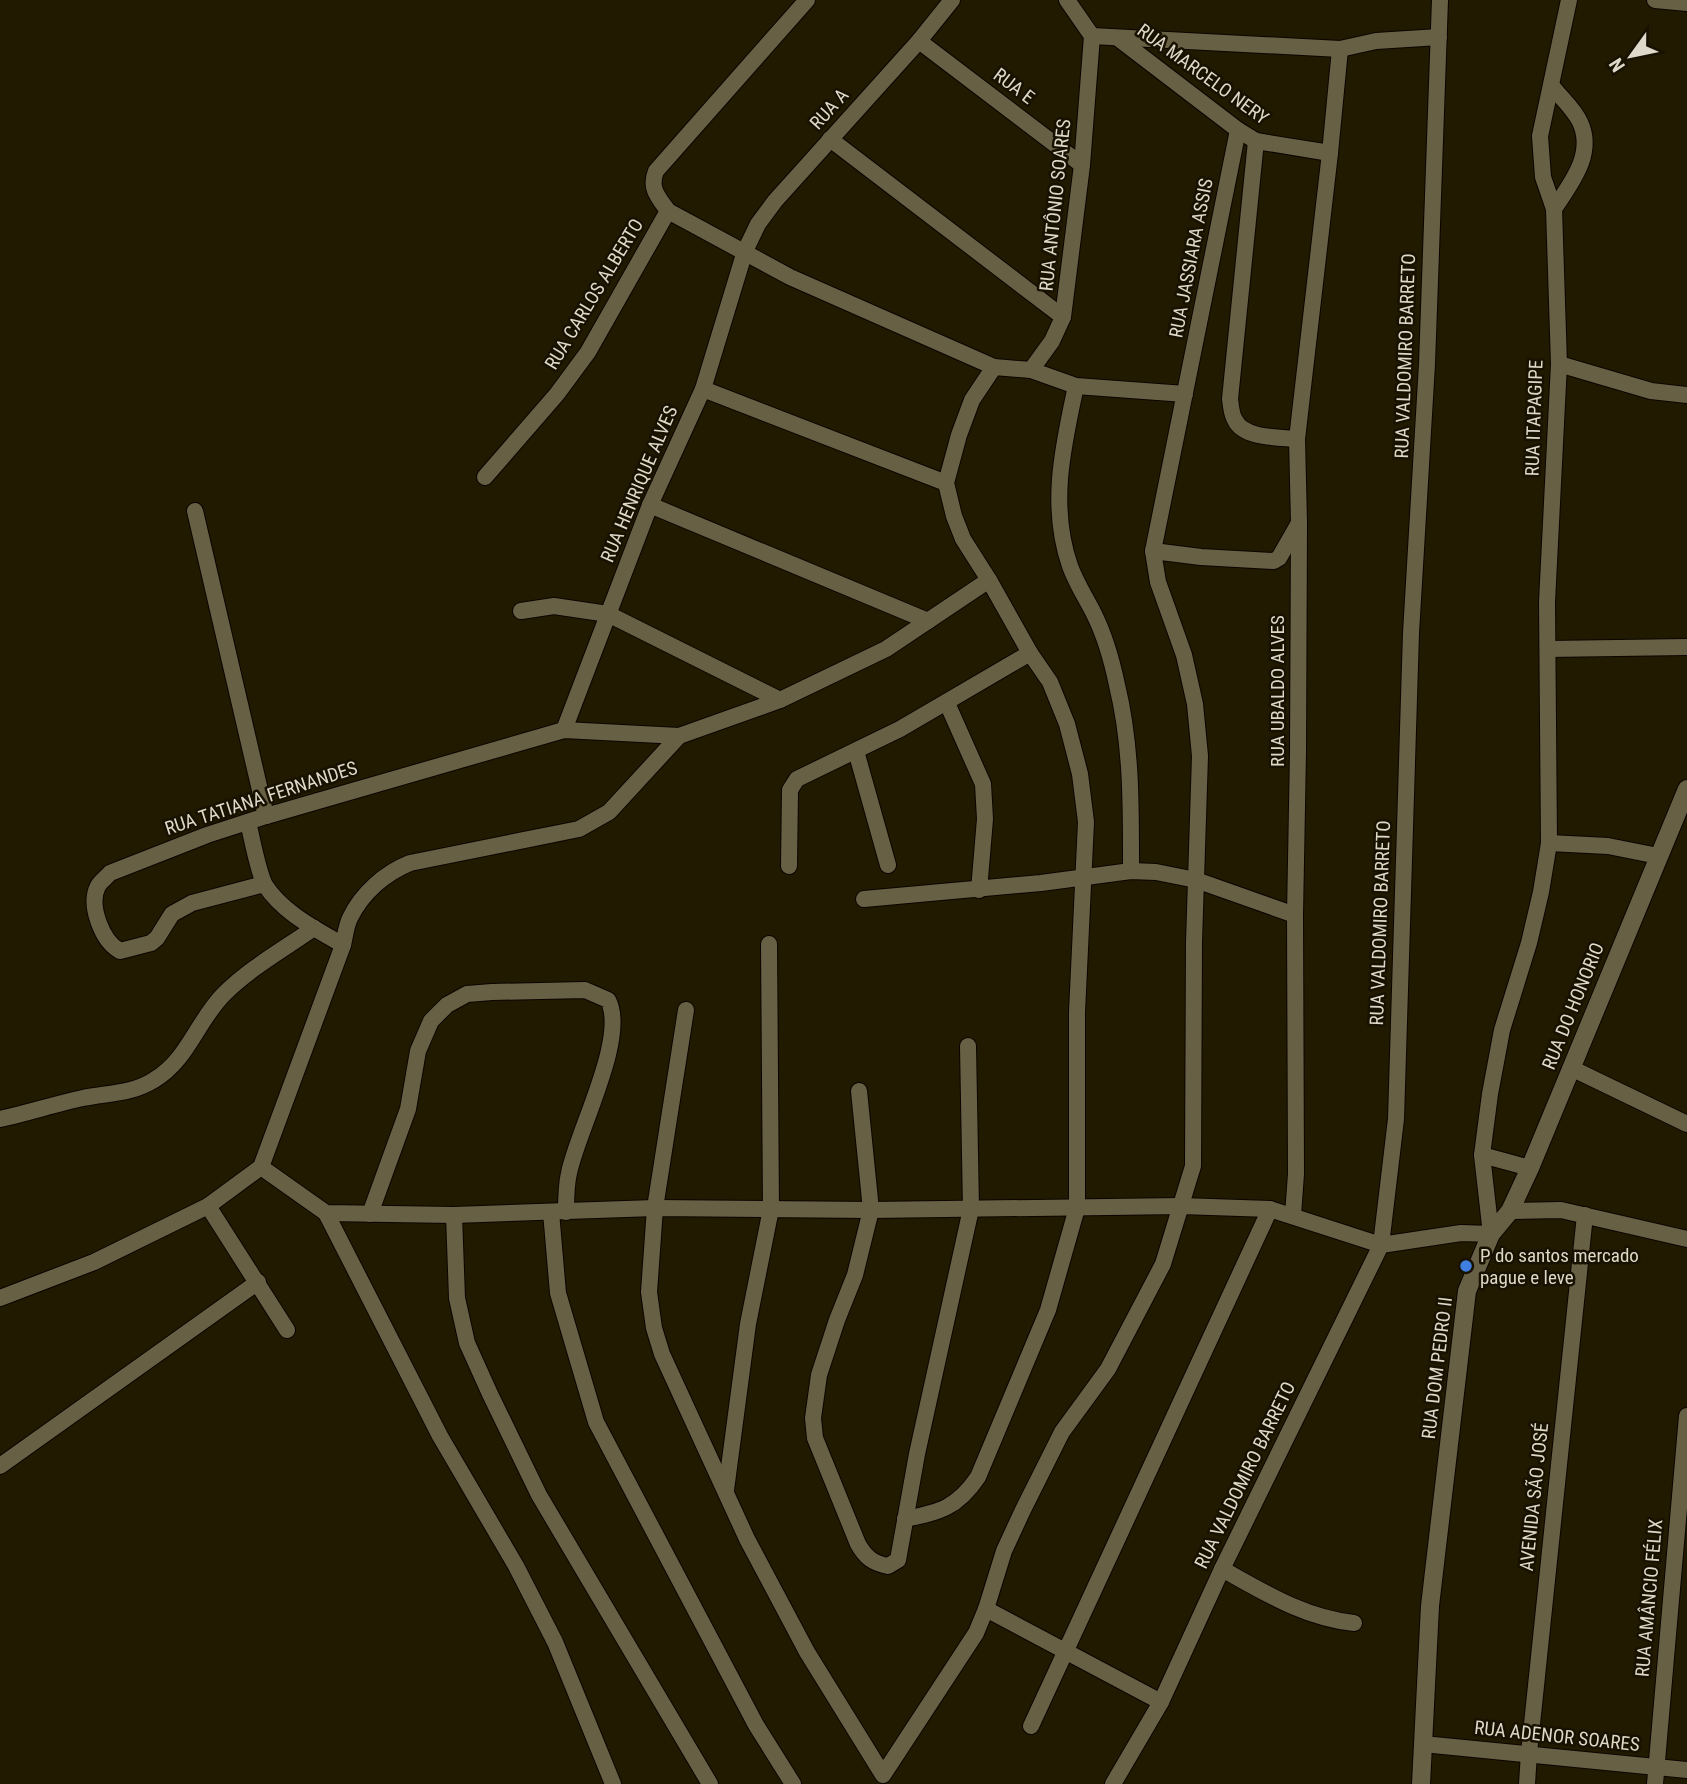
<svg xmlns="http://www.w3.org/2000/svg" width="1687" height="1784" font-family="'Roboto Condensed',sans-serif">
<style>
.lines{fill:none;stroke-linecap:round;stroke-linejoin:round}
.minor-casing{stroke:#0b0500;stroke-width:18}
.tertiary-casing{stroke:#0b0500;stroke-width:20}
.minor{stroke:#686044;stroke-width:16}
.tertiary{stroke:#686044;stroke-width:18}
.shop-dot{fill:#3f7fe0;stroke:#181100;stroke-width:2.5}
.labels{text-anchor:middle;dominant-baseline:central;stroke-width:5;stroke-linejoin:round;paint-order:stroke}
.street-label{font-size:19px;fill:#ddd8c9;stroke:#181100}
.poi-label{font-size:19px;fill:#ddd8c9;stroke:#181100;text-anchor:start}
</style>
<rect width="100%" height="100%" fill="#211a01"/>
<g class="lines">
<g class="minor-casing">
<g id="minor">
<path d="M1067,0L1092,36"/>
<path d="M1655,0L1687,3"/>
<path d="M1092,36L1340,49L1376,41L1439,37"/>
<path d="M1119,39L1238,130L1256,141L1330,153L1297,439L1299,523L1298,752L1295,915L1296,1174L1293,1215"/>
<path d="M919,41L1082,165"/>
<path d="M1552,86C1561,98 1574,109 1580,122C1595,154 1571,183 1554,209"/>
<path d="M830,139L1063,317"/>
<path d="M1256,141L1230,399C1231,405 1231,414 1235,420C1244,439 1279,437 1297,439"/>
<path d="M1330,153L1340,49"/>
<path d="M668,211L790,277L994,367L1031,370L1076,386L1185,394"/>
<path d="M1559,364L1651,391L1687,395"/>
<path d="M1031,370L1052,341L1063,317L1082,165L1092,36"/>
<path d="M1076,386C1063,446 1049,506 1070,566C1076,583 1086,598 1094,614C1105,636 1112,661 1117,685C1132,747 1131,808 1131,871"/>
<path d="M703,389L946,483"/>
<path d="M485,477L557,394L588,352L668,211C658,197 649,188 656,171L807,0"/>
<path d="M650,505L928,621"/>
<path d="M195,511L266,816"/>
<path d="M1153,551L1201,557L1274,561L1279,558L1299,523"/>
<path d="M521,611L554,606L608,614L780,700"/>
<path d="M1548,649L1687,647"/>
<path d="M947,703L983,784L985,819L979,890"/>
<path d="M564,730L650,505L703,389L745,251L758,224L775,201L919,41L952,0"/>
<path d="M856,751L888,865"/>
<path d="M248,822C252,838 258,872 265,885C283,913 316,929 343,945"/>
<path d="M1549,843L1608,846L1658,856"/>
<path d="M789,866L790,790L797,779L900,729L1030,653"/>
<path d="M264,884L192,903L172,914L157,938L151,943L120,951C102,941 88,905 98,886C101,881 107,877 110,873L207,835L266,816L564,730L679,736L780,700L886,649L989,580L963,539L954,516L946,483L959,435L972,400L994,367"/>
<path d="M864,899L1041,883L1131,871L1156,872L1196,880L1295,915"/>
<path d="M686,1010L655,1208L649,1292L654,1328L662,1354L747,1539L807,1652L883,1775L976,1633L986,1609L1004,1551L1022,1512L1062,1432L1108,1369L1163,1264L1193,1166L1194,942L1200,756L1195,704L1184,655L1158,582L1153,551L1238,130"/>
<path d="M1571,1068L1687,1124"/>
<path d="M859,1091L871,1210L855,1275L837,1320L819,1375L813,1418L815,1438L858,1544C866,1558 873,1563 888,1566L898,1560L917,1454L971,1209L968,1046"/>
<path d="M0,1119C28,1113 55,1104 83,1098C108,1093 132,1094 154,1080C188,1060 197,1021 224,994C250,968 284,949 314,928"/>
<path d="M1482,1155L1530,1168"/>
<path d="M261,1167L326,1213L454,1215L655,1208L871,1210L1181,1206L1270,1209L1381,1245L1461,1233L1491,1234L1482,1155L1490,1094L1502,1030L1529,943L1541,892L1549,843L1547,602L1559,364L1554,209L1543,177L1540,136L1569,0"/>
<path d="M208,1206L287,1330"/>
<path d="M1510,1211L1561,1210L1687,1239"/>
<path d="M551,1212L558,1293L596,1422L756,1725L793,1784"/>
<path d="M326,1213L440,1436L516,1566L555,1642L613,1784"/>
<path d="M370,1214L408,1109L418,1051L431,1021L447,1005L467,994L492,992L585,990L608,1000C628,1037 577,1132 569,1173C566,1186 566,1199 566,1212"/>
<path d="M454,1215L457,1298L467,1343L490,1394L539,1495L710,1784"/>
<path d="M0,1298L94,1262L208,1206L261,1167L343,945C345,937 346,926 350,918C362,893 385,873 410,863L579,829L609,812L679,736"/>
<path d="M0,1466L258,1282"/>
<path d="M726,1490L748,1324L771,1209L769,944"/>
<path d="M905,1519C940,1512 957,1508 978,1477L1048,1310L1077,1208V1012L1086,822L1080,774L1067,724L1050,682L1030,653L989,580"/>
<path d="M1222,1569C1265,1593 1305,1618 1354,1623"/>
<path d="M986,1609L1161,1702"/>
<path d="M1031,1726L1270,1209"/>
<path d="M1423,1744L1687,1770"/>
<path d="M1113,1784L1161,1702L1222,1569L1381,1245L1396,1119L1411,633L1427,364L1440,0"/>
<path d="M1527,1784L1529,1753L1585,1215"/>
<path d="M1655,1784L1687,1416"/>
</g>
</g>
<g class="tertiary-casing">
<path id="tertiary" d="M1421,1784L1430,1606L1467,1291L1491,1234L1510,1211L1530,1168L1687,789"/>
</g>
<use href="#minor" class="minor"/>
<use href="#tertiary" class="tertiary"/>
</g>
<circle class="shop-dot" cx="1466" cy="1266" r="7"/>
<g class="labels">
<g class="street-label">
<text transform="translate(1203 74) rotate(36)">RUA MARCELO NERY</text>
<text transform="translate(1014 86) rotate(37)">RUA E</text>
<text transform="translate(829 109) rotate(-48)">RUA A</text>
<text transform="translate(1055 205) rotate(-84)">RUA ANTÔNIO SOARES</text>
<text transform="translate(1191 258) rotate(-79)">RUA JASSIARA ASSIS</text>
<text transform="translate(594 294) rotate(-59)">RUA CARLOS ALBERTO</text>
<text transform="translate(1405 356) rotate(-88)">RUA VALDOMIRO BARRETO</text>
<text transform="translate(1534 418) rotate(-88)">RUA ITAPAGIPE</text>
<text transform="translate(639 484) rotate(-67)">RUA HENRIQUE ALVES</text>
<text transform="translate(1277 691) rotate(-90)">RUA UBALDO ALVES</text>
<text transform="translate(261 798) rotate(-18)">RUA TATIANA FERNANDES</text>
<text transform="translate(1380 923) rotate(-88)">RUA VALDOMIRO BARRETO</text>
<text transform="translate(1573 1006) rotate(-68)">RUA DO HONORIO</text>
<text transform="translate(1437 1368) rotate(-83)">RUA DOM PEDRO II</text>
<text transform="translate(1245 1475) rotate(-64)">RUA VALDOMIRO BARRETO</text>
<text transform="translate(1534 1497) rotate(-84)">AVENIDA SÃO JOSÉ</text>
<text transform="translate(1649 1598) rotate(-85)">RUA AMÂNCIO FÉLIX</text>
<text transform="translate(1557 1736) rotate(6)">RUA ADENOR SOARES</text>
</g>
<g class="poi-label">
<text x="1480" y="1255">P do santos mercado<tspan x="1480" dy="22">pague e leve</tspan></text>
</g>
</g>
<g transform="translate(1631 56) rotate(237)" stroke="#181100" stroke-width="5" paint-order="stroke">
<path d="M0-5L12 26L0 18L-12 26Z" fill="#ddd8c9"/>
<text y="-10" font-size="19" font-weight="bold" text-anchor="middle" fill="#ddd8c9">N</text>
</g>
</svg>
